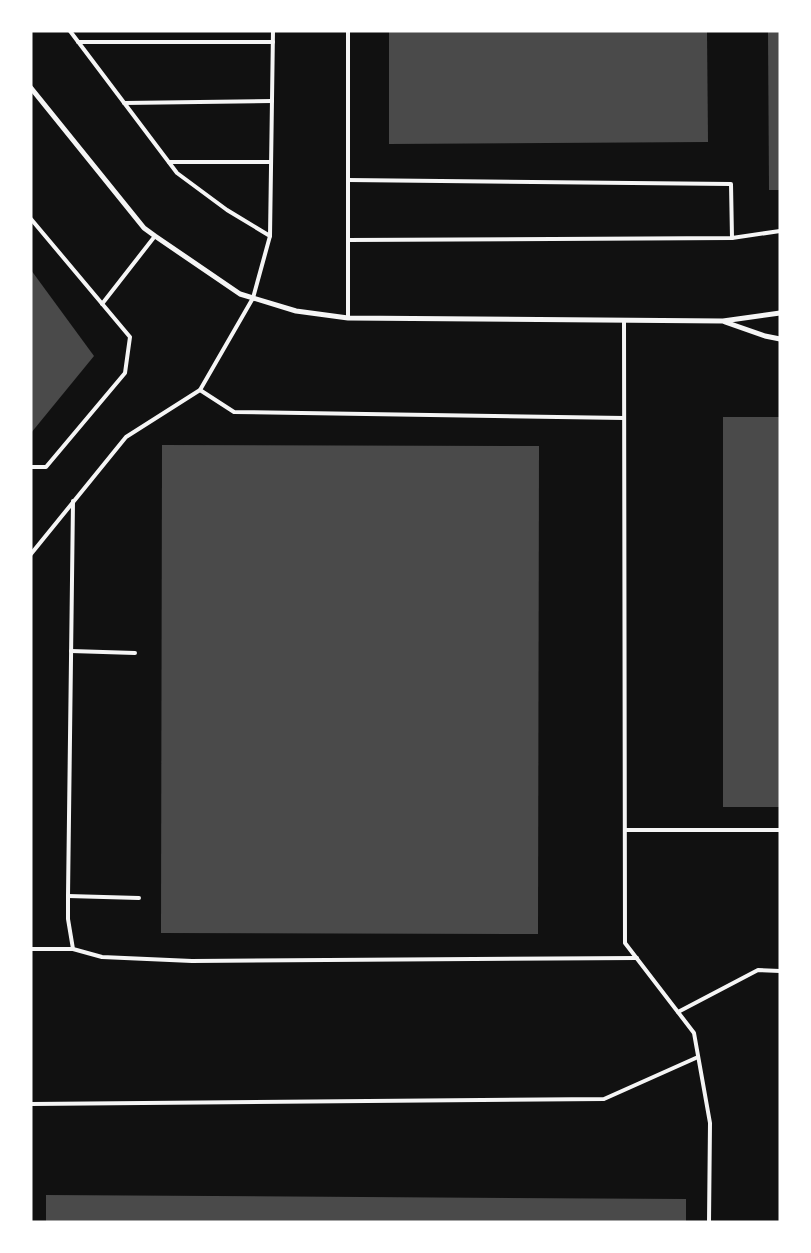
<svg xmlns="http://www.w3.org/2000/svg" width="811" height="1253" font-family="Karla,sans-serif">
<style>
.building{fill:#4a4a4a}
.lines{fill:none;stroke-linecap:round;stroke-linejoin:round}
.service{stroke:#f5f5f5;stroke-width:4}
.minor{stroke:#f5f5f5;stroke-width:5}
</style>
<rect width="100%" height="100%" fill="#111"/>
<g class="building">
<path d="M389,31H707L708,142L389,144Z"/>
<path d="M768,31H780V190H769Z"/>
<path d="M31,270L94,356L31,433Z"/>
<rect x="723" y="417" width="57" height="390"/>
<path d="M162,445L539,446L538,934L161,933Z"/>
<path d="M46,1195L686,1199V1222H46Z"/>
</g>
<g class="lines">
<g class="service">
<path d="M348,31V318"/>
<path d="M78,42H273"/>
<path d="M124,103L272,101"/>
<path d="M169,162H271"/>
<path d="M348,180L731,184L732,238"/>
<path d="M31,219L130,337L125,373L46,467H31"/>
<path d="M270,236L273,31"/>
<path d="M348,240L732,238L780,231"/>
<path d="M102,304L155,236"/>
<path d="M624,320L625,943L694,1033L710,1123L709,1222"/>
<path d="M200,390L234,412L624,418"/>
<path d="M73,501L68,896V919L73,949L102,957L192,961L637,958"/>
<path d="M31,554L126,437L200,390L253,298L270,236L227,210L177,173L70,31"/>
<path d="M71,651L135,653"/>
<path d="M625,830H780"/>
<path d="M68,896L139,898"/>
<path d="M31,949H73"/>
<path d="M678,1012L758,970L780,971"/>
<path d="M31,1104L604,1099L698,1057"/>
</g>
<g class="minor">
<path d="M31,88L144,228L155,236L240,294L296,311L348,318L723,321L780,313"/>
<path d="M725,322L765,336L780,339"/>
</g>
</g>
<rect width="811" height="1253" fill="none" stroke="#ffffff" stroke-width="65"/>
</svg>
